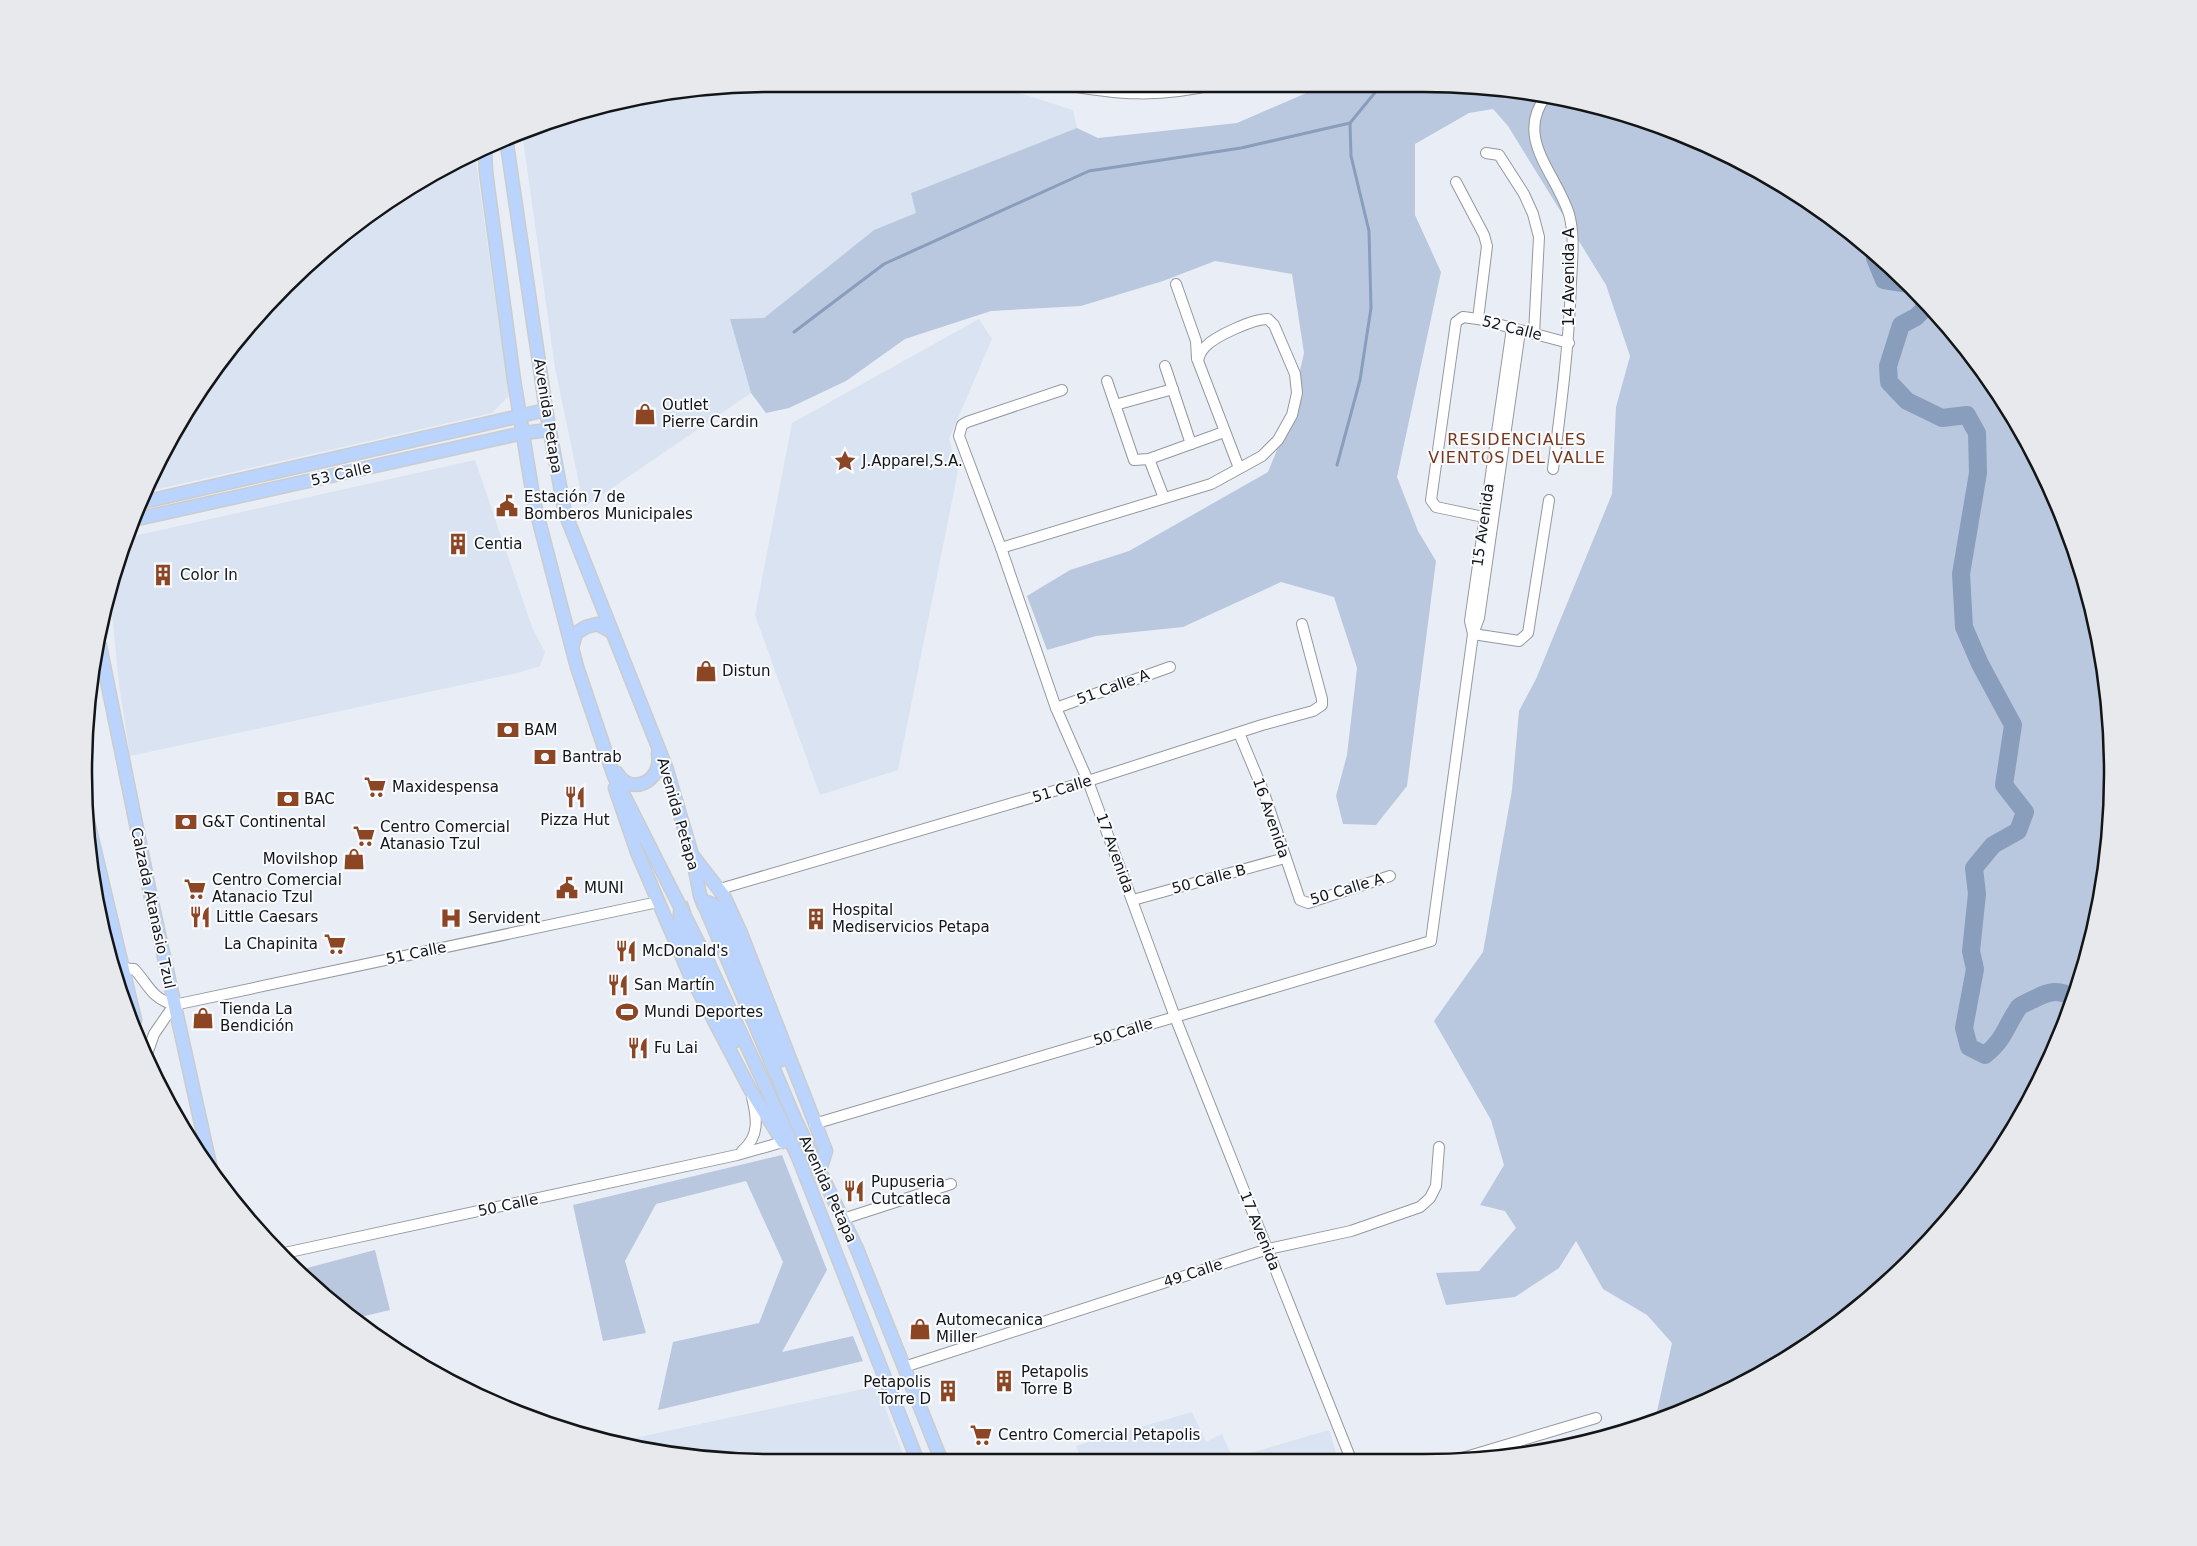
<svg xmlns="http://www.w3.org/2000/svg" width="2197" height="1546" font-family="'DejaVu Sans',sans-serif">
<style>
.built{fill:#dae3f1}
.green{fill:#b9c8de}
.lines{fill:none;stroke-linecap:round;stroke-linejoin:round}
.stream{stroke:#899dbc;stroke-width:3}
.river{stroke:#899dbc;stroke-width:18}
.major-tunnel{stroke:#c9cdd5;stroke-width:12;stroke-dasharray:12 6;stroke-linecap:butt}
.minor-casing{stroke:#94989f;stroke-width:12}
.major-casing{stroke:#cbcccc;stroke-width:15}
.minor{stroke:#fff;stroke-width:10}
.major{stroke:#bad4fd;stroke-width:12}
.labels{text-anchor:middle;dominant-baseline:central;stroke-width:4;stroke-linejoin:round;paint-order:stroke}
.street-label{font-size:15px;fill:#131517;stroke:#f9fbfe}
.poi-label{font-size:15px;fill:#131517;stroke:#f9fbfe;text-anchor:start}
.neighbourhood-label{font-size:16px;letter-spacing:1px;fill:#783718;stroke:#f9fbfe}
.rim{fill:none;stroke:#131517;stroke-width:2.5}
</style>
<rect width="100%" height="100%" fill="#e9eef6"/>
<g class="built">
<path d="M773,84H991L1073,110L1077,128L912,193L917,213L874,230L764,318L730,319L751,393L584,507L555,368L522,132L594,107Z"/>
<path d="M476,162L509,396L492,413L145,492L200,390L255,319L390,200L433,177Z"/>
<path d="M979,319L992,339L949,439L958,471L898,770L820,795L755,615L792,423Z"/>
<path d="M475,460L532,627L545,652L540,666L517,673L130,756L119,685L111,604L129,537Z"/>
<path d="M877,1386L906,1462H773L638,1449L616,1442Z"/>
<path d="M1192,1412L1206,1442L1222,1434L1231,1454L1244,1455L1329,1430L1339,1462H1083L1076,1446Z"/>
</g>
<g class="green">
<path d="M1327,84H1424L1558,97L1646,120L1768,176L1912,286L1997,390L2061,510L2100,639L2113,773L2100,908L2061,1037L1997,1156L1911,1261L1843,1320L1729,1391L1656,1416L1672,1343L1647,1315L1603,1289L1576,1241L1559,1268L1515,1297L1446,1305L1436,1273L1479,1271L1516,1228L1505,1211L1480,1205L1504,1165L1491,1120L1434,1021L1483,952L1512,790L1519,711L1536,679L1612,494L1616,407L1630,356L1606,285L1508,126L1493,109L1469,113L1415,144V215L1441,272L1397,477L1418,531L1436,561L1407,786L1376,825L1343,824L1336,796L1347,755L1357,668L1334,597L1281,582L1183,627L1096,636L1047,650L1027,596L1070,570L1129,551L1268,472L1288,423L1304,353L1292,274L1215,261L1163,281L1081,306L991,311L905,339L846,381L789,408L766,413L751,393L730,319L764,318L874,230L916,213L911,193L914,192L1077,128L1098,138L1237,123Z"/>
<path d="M782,1155L827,1270L782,1352L853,1336L863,1361L658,1410L673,1342L759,1323L783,1262L746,1181L656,1204L625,1261L646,1333L603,1341L573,1205Z"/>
<path d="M375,1250L390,1310L356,1318L310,1280L307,1268Z"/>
</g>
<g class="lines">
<g class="stream">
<path d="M794,332L884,264L1089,171L1241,148L1350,123L1382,84"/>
<path d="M1337,465L1360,380L1371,308L1369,231L1351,156L1350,123"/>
</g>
<g class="river">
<path d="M1875,258L1884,280L1909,284"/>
<path d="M1924,300V309L1916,317L1901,325L1888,366L1889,382L1907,401L1942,418L1967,415L1977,433L1978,473L1961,574L1964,627L1980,664L2013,725L2004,785L2025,812L2018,831L1993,845L1974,868L1977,894L1971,951L1975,969L1964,1028L1969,1047L1985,1055C2005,1039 2005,1027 2019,1007C2022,1004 2028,1002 2032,1000C2047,992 2058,988 2073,998"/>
</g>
<path class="major-tunnel" d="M680,913L685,908L704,901"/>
<g class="minor-casing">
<g id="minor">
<path d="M1060,84C1119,95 1159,98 1218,84"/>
<path d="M1546,96C1514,138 1556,173 1569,214C1575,236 1572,260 1571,283C1569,345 1561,407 1553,469"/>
<path d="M1486,153L1499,155L1524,194L1533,214L1539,237L1534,334"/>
<path d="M1456,182L1484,235L1487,246L1478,319"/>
<path d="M1176,284L1196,341L1197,359"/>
<path d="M1165,366L1191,444"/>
<path d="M1107,381L1134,460L1149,459L1224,432"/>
<path d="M1062,390L967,422L962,425L959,436L1001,548L1056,708L1088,781L1175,1017L1352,1462"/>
<path d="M1115,405L1173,389"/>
<path d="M1149,459L1164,498"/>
<path d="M1493,519L1436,507L1431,500L1456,322L1463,317L1478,319L1569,343"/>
<path d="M1001,548L1211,484L1262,456L1278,440L1292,415L1297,393L1295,374L1274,325L1268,319C1253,319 1215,336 1205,347C1201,351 1199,356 1198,361L1239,468"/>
<path d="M1473,634L1470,621L1512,328"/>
<path d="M1473,634L1519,641L1528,633L1549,500"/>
<path d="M1056,708L1170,667"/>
<path d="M1239,733L1264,793L1300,900L1308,903L1390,876"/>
<path d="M720,889L1088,781L1262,725L1313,711L1322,705V699L1302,624"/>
<path d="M1133,900L1285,858"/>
<path d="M118,968L134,969C149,985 151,998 174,1005L658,902"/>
<path d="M147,1054L154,1034L174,1005"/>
<path d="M814,1124L1431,941L1473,634L1479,618L1520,331"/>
<path d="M742,1151C760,1136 757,1118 752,1097"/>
<path d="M843,1219L951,1184"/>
<path d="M280,1254L737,1155L783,1142"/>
<path d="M904,1367L1268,1249L1351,1231L1420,1207L1430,1198L1436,1186L1439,1147"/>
<path d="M1459,1459L1596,1418"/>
</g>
</g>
<g class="major-casing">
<g id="major">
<path d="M506,138L546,410L565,513L666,767L692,855L700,895L795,1119L857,1249L942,1462"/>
<path d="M485,149L486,172L514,380L534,502L577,667L604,747L614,776L708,962L798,1157L918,1462"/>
<path d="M139,503L546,410"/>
<path d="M133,520L523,433L549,430"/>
<path d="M100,646L151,898L211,1169"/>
<path d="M572,648L576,633L586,627L597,624L612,632"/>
<path d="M617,773C631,797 663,781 658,754"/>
<path d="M615,788L637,852L689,973L751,1091L783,1142"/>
<path d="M85,809L135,1020"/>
<path d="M693,856L724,896L740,931L826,1151L820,1170"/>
<path d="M704,901L713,904L718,909L738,953L781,1060"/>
<path d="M680,913L679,928L735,1041"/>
</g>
</g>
<use href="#minor" class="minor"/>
<use href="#major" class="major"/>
</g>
<defs>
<g id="shop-bare" transform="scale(1.725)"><path d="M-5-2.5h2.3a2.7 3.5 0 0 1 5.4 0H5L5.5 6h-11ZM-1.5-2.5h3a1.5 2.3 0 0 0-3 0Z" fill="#8d4623" stroke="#f9fbfe" stroke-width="2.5" paint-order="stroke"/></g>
<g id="sight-bare" transform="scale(1.725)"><path d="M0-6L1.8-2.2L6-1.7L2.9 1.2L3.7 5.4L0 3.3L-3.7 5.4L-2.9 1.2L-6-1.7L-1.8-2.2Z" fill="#8d4623" stroke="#f9fbfe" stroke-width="2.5" paint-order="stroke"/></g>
<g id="civic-bare" transform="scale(1.725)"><path d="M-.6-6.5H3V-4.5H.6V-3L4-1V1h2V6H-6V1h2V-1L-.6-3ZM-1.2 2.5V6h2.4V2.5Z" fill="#8d4623" stroke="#f9fbfe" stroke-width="2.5" paint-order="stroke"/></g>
<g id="building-bare" transform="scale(1.725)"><path d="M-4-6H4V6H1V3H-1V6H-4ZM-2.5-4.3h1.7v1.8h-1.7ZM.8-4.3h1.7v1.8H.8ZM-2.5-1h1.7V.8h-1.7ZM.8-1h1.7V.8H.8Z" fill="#8d4623" stroke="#f9fbfe" stroke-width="2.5" paint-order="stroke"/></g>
<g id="bank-bare" transform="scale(1.725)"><path d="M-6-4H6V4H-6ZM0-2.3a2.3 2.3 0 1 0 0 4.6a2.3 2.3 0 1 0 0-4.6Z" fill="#8d4623" stroke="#f9fbfe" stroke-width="2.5" paint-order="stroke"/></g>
<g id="supermarket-bare" transform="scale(1.725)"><path d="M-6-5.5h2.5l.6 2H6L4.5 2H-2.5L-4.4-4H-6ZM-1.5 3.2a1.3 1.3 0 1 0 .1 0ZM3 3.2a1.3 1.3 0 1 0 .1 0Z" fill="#8d4623" stroke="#f9fbfe" stroke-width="2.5" paint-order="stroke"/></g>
<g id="restaurant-bare" transform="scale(1.725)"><path d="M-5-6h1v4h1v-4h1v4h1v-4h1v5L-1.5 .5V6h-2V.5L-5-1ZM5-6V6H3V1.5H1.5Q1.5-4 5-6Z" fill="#8d4623" stroke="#f9fbfe" stroke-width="2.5" paint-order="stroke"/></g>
<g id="hospital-bare" transform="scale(1.725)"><path d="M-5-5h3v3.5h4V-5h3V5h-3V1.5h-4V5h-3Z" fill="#8d4623" stroke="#f9fbfe" stroke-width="2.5" paint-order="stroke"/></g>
<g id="stadium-bare" transform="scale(1.725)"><path d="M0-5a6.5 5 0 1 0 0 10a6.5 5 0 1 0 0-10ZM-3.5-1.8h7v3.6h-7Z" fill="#8d4623" stroke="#f9fbfe" stroke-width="2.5" paint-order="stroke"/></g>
</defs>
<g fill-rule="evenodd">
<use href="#shop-bare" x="645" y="414"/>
<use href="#sight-bare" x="845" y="461"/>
<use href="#civic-bare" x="507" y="506"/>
<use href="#building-bare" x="458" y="544"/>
<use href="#building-bare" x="163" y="575"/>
<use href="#shop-bare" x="706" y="671"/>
<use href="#bank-bare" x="508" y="730"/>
<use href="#bank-bare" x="545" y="757"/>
<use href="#supermarket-bare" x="375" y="787"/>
<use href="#restaurant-bare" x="575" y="797"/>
<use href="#bank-bare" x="288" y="799"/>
<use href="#bank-bare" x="186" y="822"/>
<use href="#supermarket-bare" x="364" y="836"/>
<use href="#shop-bare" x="354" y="859"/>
<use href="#civic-bare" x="567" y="888"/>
<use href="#supermarket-bare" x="195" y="889"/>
<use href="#restaurant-bare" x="200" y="917"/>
<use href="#hospital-bare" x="451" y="918"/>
<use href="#building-bare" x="816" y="919"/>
<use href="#supermarket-bare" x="335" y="944"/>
<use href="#restaurant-bare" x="626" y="951"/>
<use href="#restaurant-bare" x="618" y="985"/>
<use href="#stadium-bare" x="627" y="1012"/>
<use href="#shop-bare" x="203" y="1018"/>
<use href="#restaurant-bare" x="638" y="1048"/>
<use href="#restaurant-bare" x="854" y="1191"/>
<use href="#shop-bare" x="920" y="1329"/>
<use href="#building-bare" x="1004" y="1381"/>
<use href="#building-bare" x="948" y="1391"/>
<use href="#supermarket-bare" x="981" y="1435"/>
</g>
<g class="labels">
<g class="street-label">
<text transform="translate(1569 277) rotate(-90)">14 Avenida A</text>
<text transform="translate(1512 328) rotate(14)">52 Calle</text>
<text transform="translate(548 416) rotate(81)">Avenida Petapa</text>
<text transform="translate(341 474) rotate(-13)">53 Calle</text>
<text transform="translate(1483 525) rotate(-82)">15 Avenida</text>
<text transform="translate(1113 687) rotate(-20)">51 Calle A</text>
<text transform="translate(1062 789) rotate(-17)">51 Calle</text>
<text transform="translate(678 814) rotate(74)">Avenida Petapa</text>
<text transform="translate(1271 818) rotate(71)">16 Avenida</text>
<text transform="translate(1115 853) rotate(70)">17 Avenida</text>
<text transform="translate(1209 879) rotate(-15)">50 Calle B</text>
<text transform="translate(1347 889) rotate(-17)">50 Calle A</text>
<text transform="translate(153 908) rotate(78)">Calzada Atanasio Tzul</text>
<text transform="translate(416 953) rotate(-12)">51 Calle</text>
<text transform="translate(1123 1032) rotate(-17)">50 Calle</text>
<text transform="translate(828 1189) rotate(65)">Avenida Petapa</text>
<text transform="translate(508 1205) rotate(-12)">50 Calle</text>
<text transform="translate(1260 1231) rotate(68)">17 Avenida</text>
<text transform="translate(1193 1273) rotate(-18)">49 Calle</text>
</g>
<g class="poi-label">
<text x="662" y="405">Outlet<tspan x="662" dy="17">Pierre Cardin</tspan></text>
<text x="862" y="461">J.Apparel,S.A.</text>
<text x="524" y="497">Estación 7 de<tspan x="524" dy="17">Bomberos Municipales</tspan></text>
<text x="474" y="544">Centia</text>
<text x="180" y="575">Color In</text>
<text x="722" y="671">Distun</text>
<text x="524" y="730">BAM</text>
<text x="562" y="757">Bantrab</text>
<text x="392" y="787">Maxidespensa</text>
<text x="304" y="799">BAC</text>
<text x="575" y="820" text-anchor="middle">Pizza Hut</text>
<text x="202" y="822">G&amp;T Continental</text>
<text x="380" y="827">Centro Comercial<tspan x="380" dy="17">Atanasio Tzul</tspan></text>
<text x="338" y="859" text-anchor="end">Movilshop</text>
<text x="212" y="880">Centro Comercial<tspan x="212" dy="17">Atanacio Tzul</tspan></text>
<text x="584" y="888">MUNI</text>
<text x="832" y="910">Hospital<tspan x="832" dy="17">Mediservicios Petapa</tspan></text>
<text x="216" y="917">Little Caesars</text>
<text x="468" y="918">Servident</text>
<text x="318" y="944" text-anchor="end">La Chapinita</text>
<text x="642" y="951">McDonald's</text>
<text x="634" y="985">San Martín</text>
<text x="220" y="1009">Tienda La<tspan x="220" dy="17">Bendición</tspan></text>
<text x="644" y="1012">Mundi Deportes</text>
<text x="654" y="1048">Fu Lai</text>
<text x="871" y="1182">Pupuseria<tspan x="871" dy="17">Cutcatleca</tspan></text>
<text x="936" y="1320">Automecanica<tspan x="936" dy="17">Miller</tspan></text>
<text x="1021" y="1372">Petapolis<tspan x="1021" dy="17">Torre B</tspan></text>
<text x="931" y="1382" text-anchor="end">Petapolis<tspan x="931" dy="17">Torre D</tspan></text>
<text x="998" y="1435">Centro Comercial Petapolis</text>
</g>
<g class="neighbourhood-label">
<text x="1517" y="439">RESIDENCIALES<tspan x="1517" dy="18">VIENTOS DEL VALLE</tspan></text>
</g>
</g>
<path d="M0 0H2197V1546H0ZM772 92H1424A680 680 0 0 1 2104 772V774A680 680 0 0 1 1424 1454H772A680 680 0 0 1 92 774V772A680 680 0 0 1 772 92Z" fill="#e7e9ec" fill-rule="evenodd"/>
<path class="rim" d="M772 92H1424A680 680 0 0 1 2104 772V774A680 680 0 0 1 1424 1454H772A680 680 0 0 1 92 774V772A680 680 0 0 1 772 92Z"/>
</svg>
